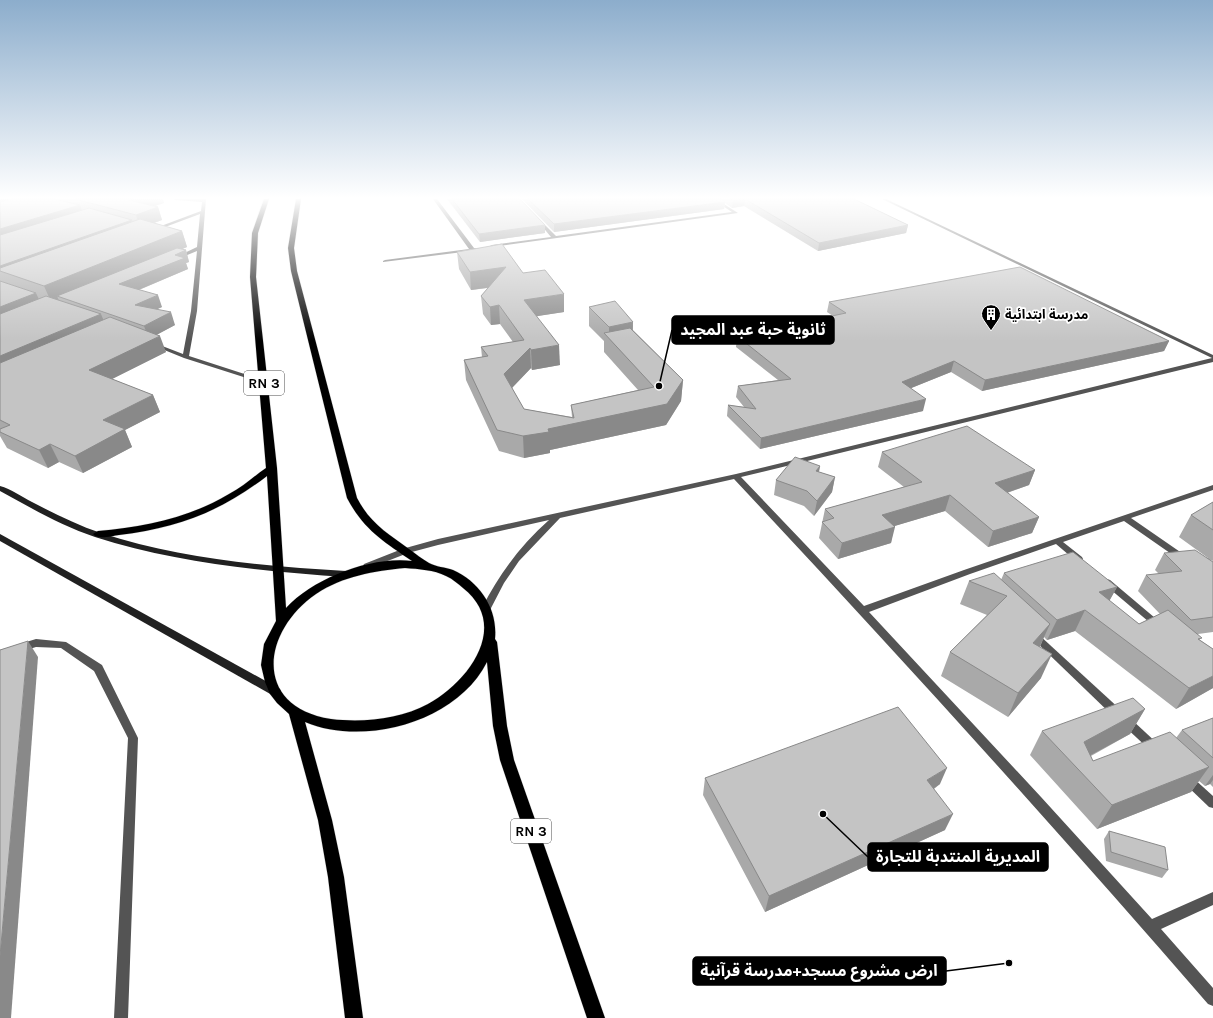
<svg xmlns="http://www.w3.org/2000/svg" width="1213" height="1018" font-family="Karla,'Noto Sans Arabic',sans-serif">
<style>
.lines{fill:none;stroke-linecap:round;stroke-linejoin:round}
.primary-casing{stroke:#dbdbdb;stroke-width:1}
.minor{fill:#545454;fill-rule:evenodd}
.secondary{fill:#212121;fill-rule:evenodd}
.primary{fill:#000;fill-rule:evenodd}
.wall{fill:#a9a9a9}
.shaded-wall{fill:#898989}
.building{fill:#c4c4c4;stroke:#898989}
.labels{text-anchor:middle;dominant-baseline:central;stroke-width:3.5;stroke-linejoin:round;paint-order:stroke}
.far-poi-label{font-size:13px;font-weight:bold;fill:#000;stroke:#fff;text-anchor:start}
.shield{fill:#fff;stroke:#4c4c4c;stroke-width:1}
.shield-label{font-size:14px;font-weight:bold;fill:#000}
.leader{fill:none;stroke:#000;stroke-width:1.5}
.callout-dot{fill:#000;stroke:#fff;stroke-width:1.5}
.callout{fill:#000;stroke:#000;stroke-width:1.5}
.callout-label{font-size:16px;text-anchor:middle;font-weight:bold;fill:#fff}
</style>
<rect width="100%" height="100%" fill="#fff"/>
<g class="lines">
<g class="primary-casing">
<path id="primary" d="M264,199H269L258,233L256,277L277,468L286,608C314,578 371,556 412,561C383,541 364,530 347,498L291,271L288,248L296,199H301L294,248L297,271L357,498C370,523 387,533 409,549C416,554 422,559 429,563C436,567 445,567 453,570C480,582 498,609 495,639L497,642L507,726L514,760L605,1018H587L500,760L493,726L487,662C457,722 364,747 305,722L332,820L344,877L363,1018H345L328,877L318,820L289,714L277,703L270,694L265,682L261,665L264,644L276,621L267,476C220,512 177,528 119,535C112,536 97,540 93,534L98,531C144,527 189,518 229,494C243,487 254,476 266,468L250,277L252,233ZM405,568C419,569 434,570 446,576C453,579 458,584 463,588C511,626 468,682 428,704C400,719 363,723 331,719C253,707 261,632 316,594C343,576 374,571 405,568Z"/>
</g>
<g class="minor">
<path d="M174,199H206L197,311L189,356L266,381V383H262L184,358L152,345L155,343L157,344L183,354L191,311L197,251L180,258L176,257L197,247L200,214L157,230L153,229L201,211L202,202L176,200Z"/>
<path d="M433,199H437L474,248H479V250L383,262V261L385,260L469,249Z"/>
<path d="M712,199H716L738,213L492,247L490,246L492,245L551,237L536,219L538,218L556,236L732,212Z"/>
<path d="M882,199H886L1213,355V362L741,477L864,606L964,570L1213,485V490L1131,518L1186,556L1187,558L1186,560H1180L1124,521L1063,542L1082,557L1083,559L1082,561H1076L1056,544L970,574L869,612L1041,797L1152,919L1213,892V905L1161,929L1213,988V1006L1208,1004C1054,826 895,651 734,479L560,518L519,561L504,583L490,610H484L482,608C499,574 521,545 549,520L438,545L408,553L367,569L364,568L363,566L364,564L402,549L438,539L736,474L1212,358Z"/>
<path d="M1107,579L1110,580L1161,623L1163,625L1161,627H1155L1104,584L1103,582L1104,580Z"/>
<path d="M1035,632L1038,634L1122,711L1123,714L1122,717L1118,718L1114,717L1032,638L1030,636L1032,634Z"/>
<path d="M36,639L66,642L102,665L138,738L128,1018H114L128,738L94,671L61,648L36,647L0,658V650Z"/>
<path d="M1127,718L1131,719L1159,745L1160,748L1159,751L1155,753L1151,751L1123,725L1122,722L1123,719Z"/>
<path d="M1188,775L1192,777L1213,796V808L1209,807L1184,783L1182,780L1184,777Z"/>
</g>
<g class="secondary">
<path d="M0,486C11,489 22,497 32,502C55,514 77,525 101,533C180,559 264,566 346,571L349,572L350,574L349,576L346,577C262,571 176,563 95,537C62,526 31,508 0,491Z"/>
<path d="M0,534L280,689L281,692L280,695L276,696L272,695L0,541Z"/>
</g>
<use href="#primary" class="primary"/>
</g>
<g class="wall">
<path d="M0,199H163L164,203L154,206L158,207L162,220L154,223L182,231L187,247L182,249L186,250L189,262L186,263L188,269L139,290L162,307L157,309L175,325L156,335L166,352L112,379L153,395L160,412L125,430L132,447L83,473L59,462L48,468L7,448L0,436Z"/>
<path d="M447,199H520L545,233L480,242Z"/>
<path d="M522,199H854L908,225L906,233L818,251L744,206L732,208L725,203L724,209L554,232Z"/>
<path d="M457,252L523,273L564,312L537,316L560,365L532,370L531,368L512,388L524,409L572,417L571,405L638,390L604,352V341L589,326V307L633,322V330L683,380L681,401L666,425L550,450V453L524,458L499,451L466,380L464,360L482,357L481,347L513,342L500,324L491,325L483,314L481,296L488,288L471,290L459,269Z"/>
<path d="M829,302L1169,341L1164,351L982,391L951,372L911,388L923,411L760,449L727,416L728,405L744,407L736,397L738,386L778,380L736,347L737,336L833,316L827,312Z"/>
<path d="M882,452L1035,470L1029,485L1007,493L1039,517L1032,533L988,547L945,511L894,526L891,543L838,559L819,538L825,509L904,487L878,467Z"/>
<path d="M820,466L819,472L835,477L832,492L814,516L804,506L774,495L776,480Z"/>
<path d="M1213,502V561L1208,559L1213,562V632L1198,634L1200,640L1213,649V688L1176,709L1075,631L1047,640L1044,637L1040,647L1041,678L1008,717L941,676L950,652L987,615L960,604L969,581L1001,580L1004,573L1117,587L1109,601L1139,624L1160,614L1138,591L1146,575L1159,574L1155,570L1164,553L1208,558L1179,537L1191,515Z"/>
<path d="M1145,709L1130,734L1091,756L1093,761L1176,738L1182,730L1213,718V787L1210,784L1205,786L1199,781L1191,792L1097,829L1030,755L1042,731Z"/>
<path d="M705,778L940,784L934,789L945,830L765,912L703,795Z"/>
<path d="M1109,831L1168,870L1162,878L1106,861L1104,839Z"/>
</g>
<g class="shaded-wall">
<path d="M0,199H28L0,212Z"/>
<path d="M134,199H163L164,203L134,213L129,200Z"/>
<path d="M745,199L744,206L732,208L733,200Z"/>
<path d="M725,202L724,209L554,232V224Z"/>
<path d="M80,205L85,218L0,244V229Z"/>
<path d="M158,207L162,220L140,228L136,215Z"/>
<path d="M132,220L136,233L0,271V266Z"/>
<path d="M545,225V233L480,242L479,234Z"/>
<path d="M908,225L906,233L818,251L819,243Z"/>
<path d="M182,231L187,247L65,299L57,296L59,301L52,304L44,286Z"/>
<path d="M186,250L189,262L186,263L188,269L124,296L119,284L175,255Z"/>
<path d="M506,267L507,285L471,290L470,272Z"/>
<path d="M36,293L43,308L0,325V307Z"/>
<path d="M564,294V312L525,318L524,300Z"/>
<path d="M158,295L162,307L140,317L135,305Z"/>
<path d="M499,305L500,324L491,325L490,307Z"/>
<path d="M171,312L175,325L149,339L144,326Z"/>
<path d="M101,314L107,329L0,376V356Z"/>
<path d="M633,322L632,341L609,338V327Z"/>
<path d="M160,336L166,352L96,387L89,370Z"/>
<path d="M1169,341L1164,351L982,391L985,380Z"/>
<path d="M559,345L560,365L532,370L531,350Z"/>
<path d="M530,348L531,368L506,394L504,374Z"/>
<path d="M954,361L951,372L899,393L902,382Z"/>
<path d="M683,380L681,401L666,425L550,450V453L524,458L523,436L548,429Z"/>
<path d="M153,395L160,412L125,430L132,447L83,473L75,456L103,420Z"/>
<path d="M926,399L923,411L760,449L761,438Z"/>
<path d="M50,444L59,462L48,468L39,450Z"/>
<path d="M820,466L817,481L816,471Z"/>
<path d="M1035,470L1029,485L989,499L995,483Z"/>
<path d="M835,477L832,492L814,516L817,501Z"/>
<path d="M950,495L945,511L878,531L882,515Z"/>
<path d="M1039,517L1032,533L988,547L993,531Z"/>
<path d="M895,527L891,543L838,559L842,543Z"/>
<path d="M1117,587L1106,607L1099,592Z"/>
<path d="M1085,610L1075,631L1047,640L1057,620Z"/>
<path d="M1050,624L1039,648L1033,643Z"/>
<path d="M28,641L38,657L11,1018H0V956Z"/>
<path d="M1052,654L1041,678L1008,717L1018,693Z"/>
<path d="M1213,676V688L1176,709L1189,688Z"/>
<path d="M1145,709L1130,734L1074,764L1084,742Z"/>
<path d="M1209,767L1191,792L1097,829L1112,805Z"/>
<path d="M947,768L940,784L921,797L927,780Z"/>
<path d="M1213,775V780L1210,784L1205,786Z"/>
<path d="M953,814L945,830L765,912L769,896Z"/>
</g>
<g class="building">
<path d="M13,199H54L80,205L0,229V202Z"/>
<path d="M75,199H134L129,200L158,207L136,215Z"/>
<path d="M452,199H520L545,225L479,234Z"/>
<path d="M528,199H721L725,202L554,224Z"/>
<path d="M730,199H854L908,225L819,243L745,199L733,200Z"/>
<path d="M89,208L132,220L0,266V235Z"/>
<path d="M140,219L182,231L44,286L0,271V268Z"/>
<path d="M502,244L523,273L545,270L564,294L524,300L559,345L531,350L530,348L504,374L524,409L574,418L571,405L654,387L604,333L630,328L683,380L667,404L548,429L549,432L523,436L497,430L464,360L488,356L481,347L524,340L499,305L490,307L481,296L506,267L470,272L457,252Z"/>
<path d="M177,248L186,250L175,255L185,258L119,284L158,295L135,305L171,312L144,326L57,296Z"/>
<path d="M1020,267L1169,341L985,380L954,361L902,382L926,399L761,438L728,405L756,409L738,386L791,379L737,336L846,313L829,302Z"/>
<path d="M0,281L36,293L0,307Z"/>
<path d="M46,296L101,314L0,356V314Z"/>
<path d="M615,301L633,322L609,327L589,307Z"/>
<path d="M110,317L160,336L89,370L153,395L103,420L125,429L75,456L50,444L39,450L0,432V429L10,425L0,420V363Z"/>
<path d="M967,426L1035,470L995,483L1039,517L993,531L950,495L882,515L895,527L842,543L822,522L834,518L825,509L922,482L882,452Z"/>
<path d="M795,457L820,466L816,471L835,477L817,501L807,491L776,480Z"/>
<path d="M1213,502V530L1191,515Z"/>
<path d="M1195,550L1213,562V617L1191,620L1146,575L1182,571L1164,553Z"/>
<path d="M1073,552L1117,587L1099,592L1139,624L1168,610L1202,638L1198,639L1213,649V676L1189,688L1085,610L1057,620L1004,573Z"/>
<path d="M994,573L1050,624L1033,643L1052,654L1018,693L950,652L1007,596L969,581Z"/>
<path d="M28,641L0,956V650Z"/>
<path d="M1133,698L1145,709L1084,742L1093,761L1170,732L1209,767L1112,805L1042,731Z"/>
<path d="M898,707L947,768L927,780L953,814L769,896L705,778Z"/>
<path d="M1213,718V758L1182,730Z"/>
<path d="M1109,831L1165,847L1168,870L1111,852Z"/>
</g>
<linearGradient id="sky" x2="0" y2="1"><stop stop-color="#8cadcc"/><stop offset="0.58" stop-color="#fff"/><stop offset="1" stop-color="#fff" stop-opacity="0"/></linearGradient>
<rect width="1213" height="341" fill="url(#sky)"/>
<defs>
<g id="building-pin" transform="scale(1)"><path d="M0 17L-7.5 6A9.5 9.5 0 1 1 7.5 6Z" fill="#000" stroke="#fff"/><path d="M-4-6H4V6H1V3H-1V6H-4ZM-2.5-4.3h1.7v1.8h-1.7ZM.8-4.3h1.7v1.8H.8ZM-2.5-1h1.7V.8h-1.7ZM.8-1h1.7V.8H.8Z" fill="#fff"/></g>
</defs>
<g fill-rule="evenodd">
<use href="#building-pin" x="991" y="314"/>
</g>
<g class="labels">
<g class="far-poi-label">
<text x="1005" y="314">مدرسة ابتدائية</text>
</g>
<g class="shield">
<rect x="244" y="371" width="40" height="24" rx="3"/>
<rect x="511" y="819" width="40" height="24" rx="3"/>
</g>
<g class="shield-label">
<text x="264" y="383">RN 3</text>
<text x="531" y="831">RN 3</text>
</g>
</g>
<path class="leader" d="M659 386L672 330M823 814L868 857M1009 963L946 971"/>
<g class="callout-dot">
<circle cx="659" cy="386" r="4"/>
<circle cx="823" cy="814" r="4"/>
<circle cx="1009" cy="963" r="4"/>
</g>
<g class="callout">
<rect x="672" y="316" width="162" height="28" rx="4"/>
<rect x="868" y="843" width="180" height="28" rx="4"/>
<rect x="693" y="957" width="253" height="28" rx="4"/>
</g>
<g class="callout-label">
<text x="753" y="335">ثانوية حبة عبد المجيد</text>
<text x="958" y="862">المديرية المنتدبة للتجارة</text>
<text x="819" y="976">ارض مشروع مسجد+مدرسة قرآنية</text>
</g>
</svg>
